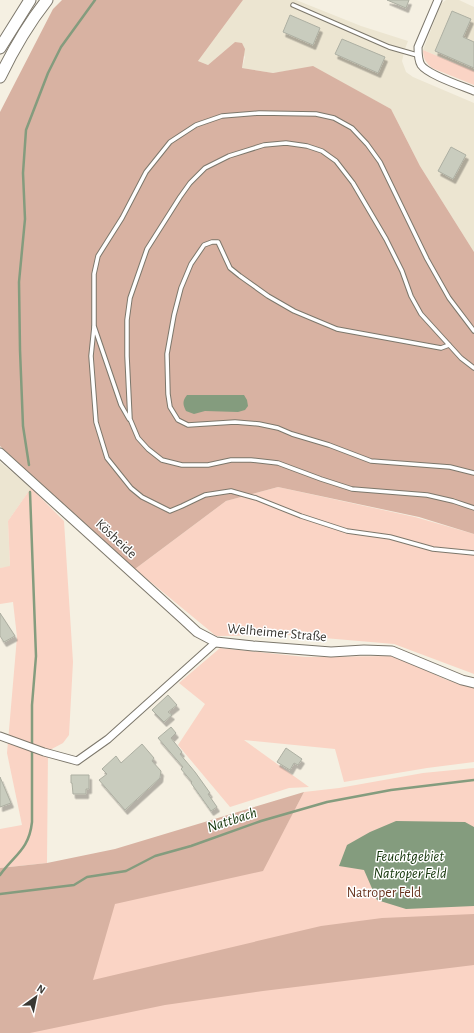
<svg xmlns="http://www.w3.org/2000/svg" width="474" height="1033" font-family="'Alegreya Sans',sans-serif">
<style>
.built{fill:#ece5d1}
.green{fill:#fad4c5}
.forest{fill:#d8b2a2}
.water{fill:#849c7e}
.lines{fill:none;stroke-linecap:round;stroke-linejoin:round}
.stream{stroke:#849c7e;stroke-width:2.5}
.building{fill:#c9ccbe;stroke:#adafa2;filter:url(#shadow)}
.service-casing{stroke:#7c776b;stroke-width:5.5}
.minor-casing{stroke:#7c776b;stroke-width:9}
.tertiary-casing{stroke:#7c776b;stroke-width:11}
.primary-casing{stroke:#7c776b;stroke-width:13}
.service{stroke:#fff;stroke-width:3.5}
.minor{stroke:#fff;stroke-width:7}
.tertiary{stroke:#fff;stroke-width:9}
.primary{stroke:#fff;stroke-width:11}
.labels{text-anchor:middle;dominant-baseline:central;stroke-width:3;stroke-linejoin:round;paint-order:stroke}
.street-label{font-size:14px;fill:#3a3833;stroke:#fff}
.park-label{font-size:14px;fill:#693621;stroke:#fff}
.water-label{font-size:15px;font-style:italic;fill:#123307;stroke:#fff}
</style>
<defs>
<filter id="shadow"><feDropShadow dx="2.5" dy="4.5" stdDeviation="0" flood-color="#0004"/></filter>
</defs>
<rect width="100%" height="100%" fill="#f5f0e2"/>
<g class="built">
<path d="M243,0H296L361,26L408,41L405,49L402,61L406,72L413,77L474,103V252L420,166L391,109L313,67L273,73L242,68L245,57L235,42L208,65L198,61Z"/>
<path d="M446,0H459L474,7V71L423,50L441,4Z"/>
<path d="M0,462L31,488L8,521L10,567L0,568Z"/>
</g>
<g class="green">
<path d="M423,50L474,71V85L432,68C426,63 423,58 423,50Z"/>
<path d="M278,487L415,517L474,534V674L394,644L289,635L216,636L135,569L226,501Z"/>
<path d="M31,488L64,521L73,662L69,735L63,743L48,751L47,863L0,868V829L22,825L7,753L17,637L13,602L0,604V568L10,566L8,521Z"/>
<path d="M220,648L305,657L394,656L447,680L474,687V762L427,768L344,782L335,749L244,740L309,787L289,788L230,807L178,745L205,704L179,683Z"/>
<path d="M474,768V1033H0V923L284,830L304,792L339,788L423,773Z"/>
</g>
<g class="forest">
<path d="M62,0H243L198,61L208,65L235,42L242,43L245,49L242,68L273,73L313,66L391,109L420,166L474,252V534L419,517L278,487L226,501L135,569L0,446V112L53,9Z"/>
<path d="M304,792L263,871L115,904L93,980L321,926L382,918L474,914V965L263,991L165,1005L30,1033H0V868L47,863L115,849Z"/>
</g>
<g class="water">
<path d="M187,395H244L247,400L248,406L245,410L238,412L205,411L194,414L186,411C183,405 182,401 187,395Z"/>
<path d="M396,821L465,822L474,827V906L406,909L377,900L364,870L339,866L347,845L370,832Z"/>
</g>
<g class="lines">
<g class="stream">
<path d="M29,465L23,426L20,350L19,282L25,219L23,173L26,130L48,73L61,47L95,0"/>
<path d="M0,875C14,855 29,850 32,822V705L36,656L30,492"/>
<path d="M0,894L74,885L87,877L126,871L155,856L191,846L261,821L327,802L391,790L474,780"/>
</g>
</g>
<g class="building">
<path d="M387,0H409L406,8Z"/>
<path d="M452,11L471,19L463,37L474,42V68L435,51Z"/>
<path d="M290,15L320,28L313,45L283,32Z"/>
<path d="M342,39L385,57L378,73L335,54Z"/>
<path d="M451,147L466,155L453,179L438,171Z"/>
<path d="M0,613L15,636L4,642L0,636Z"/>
<path d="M168,695L177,705L168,712L172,715L164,722L152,710Z"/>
<path d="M171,727L176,733L171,738L182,752L180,754L195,772L210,793L208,794L217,807L211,811L191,783L192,782L181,769L183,767L158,738Z"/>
<path d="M142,744L154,758L152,761L161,771L160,778L125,810L99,780L107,774L102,769L116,756L121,763Z"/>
<path d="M286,748L302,759L298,765L294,763L290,770L277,762Z"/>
<path d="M71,775H89V789H86V794H73L72,783H71Z"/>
<path d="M0,777L11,803L0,807Z"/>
</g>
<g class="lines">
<g class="service-casing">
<g id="service">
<path d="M293,5L389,47L417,55"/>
<path d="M94,327L91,356L96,422L107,458L131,488L142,497L170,511L182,506L205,495L231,491L256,498L301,516L347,531L390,537L433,549L474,553"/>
<path d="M449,345L441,348L337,329L294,311L268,296L240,276L230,268L218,242H212L204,245L191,264L181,288L174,315L167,354L168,394L170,407L178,420L188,425L235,422L259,424L278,428L292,434L329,445L371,461L450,467L474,473"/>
<path d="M474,368L461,358L421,314L411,296L402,271L386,239L353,183L336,161L322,151L307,146L286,143L264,145L229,156L205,168L190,183L180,197L147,249L130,298L127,320V356L130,419L138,438L148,449L162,460L182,465H208L231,460H251L278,463L321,479L352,489L427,495L453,501L474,508"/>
<path d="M129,419L121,405L94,326V274L98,256L122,218L146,172L170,142L196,125L222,116L259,113L316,114L334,118L352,128L367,144L380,162L427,259L449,298L474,331"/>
</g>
</g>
<g class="minor-casing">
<g id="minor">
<path d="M438,0L418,47C418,54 418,60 421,65C428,75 462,86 474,91"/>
<path d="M0,736L44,752L77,761L108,739L216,642"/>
</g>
</g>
<g class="tertiary-casing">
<path id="tertiary" d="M0,453L183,619L197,632L216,642L253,646L331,652L364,650L392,651L462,680L474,683"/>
</g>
<g class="primary-casing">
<g id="primary">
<path d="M0,48L30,0"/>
<path d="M0,77C13,50 28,24 47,0"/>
</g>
</g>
<use href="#service" class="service"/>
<use href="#minor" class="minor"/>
<use href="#tertiary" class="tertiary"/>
<use href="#primary" class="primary"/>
</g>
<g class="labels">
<g class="street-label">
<text transform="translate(116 539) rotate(43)">Kösheide</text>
<text transform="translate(277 633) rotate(5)">Welheimer Straße</text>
</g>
<g class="park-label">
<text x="384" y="893">Natroper Feld</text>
</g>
<g class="water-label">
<text transform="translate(232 820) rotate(-18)">Nattbach</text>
<text x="410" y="856">Feuchtgebiet<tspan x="410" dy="17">Natroper Feld</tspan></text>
</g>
</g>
<g transform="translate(36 997) rotate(33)" stroke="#ffffff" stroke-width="3" paint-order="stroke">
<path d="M0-3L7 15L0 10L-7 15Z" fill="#3a3833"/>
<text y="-6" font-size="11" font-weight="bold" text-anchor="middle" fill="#3a3833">N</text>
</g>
</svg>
